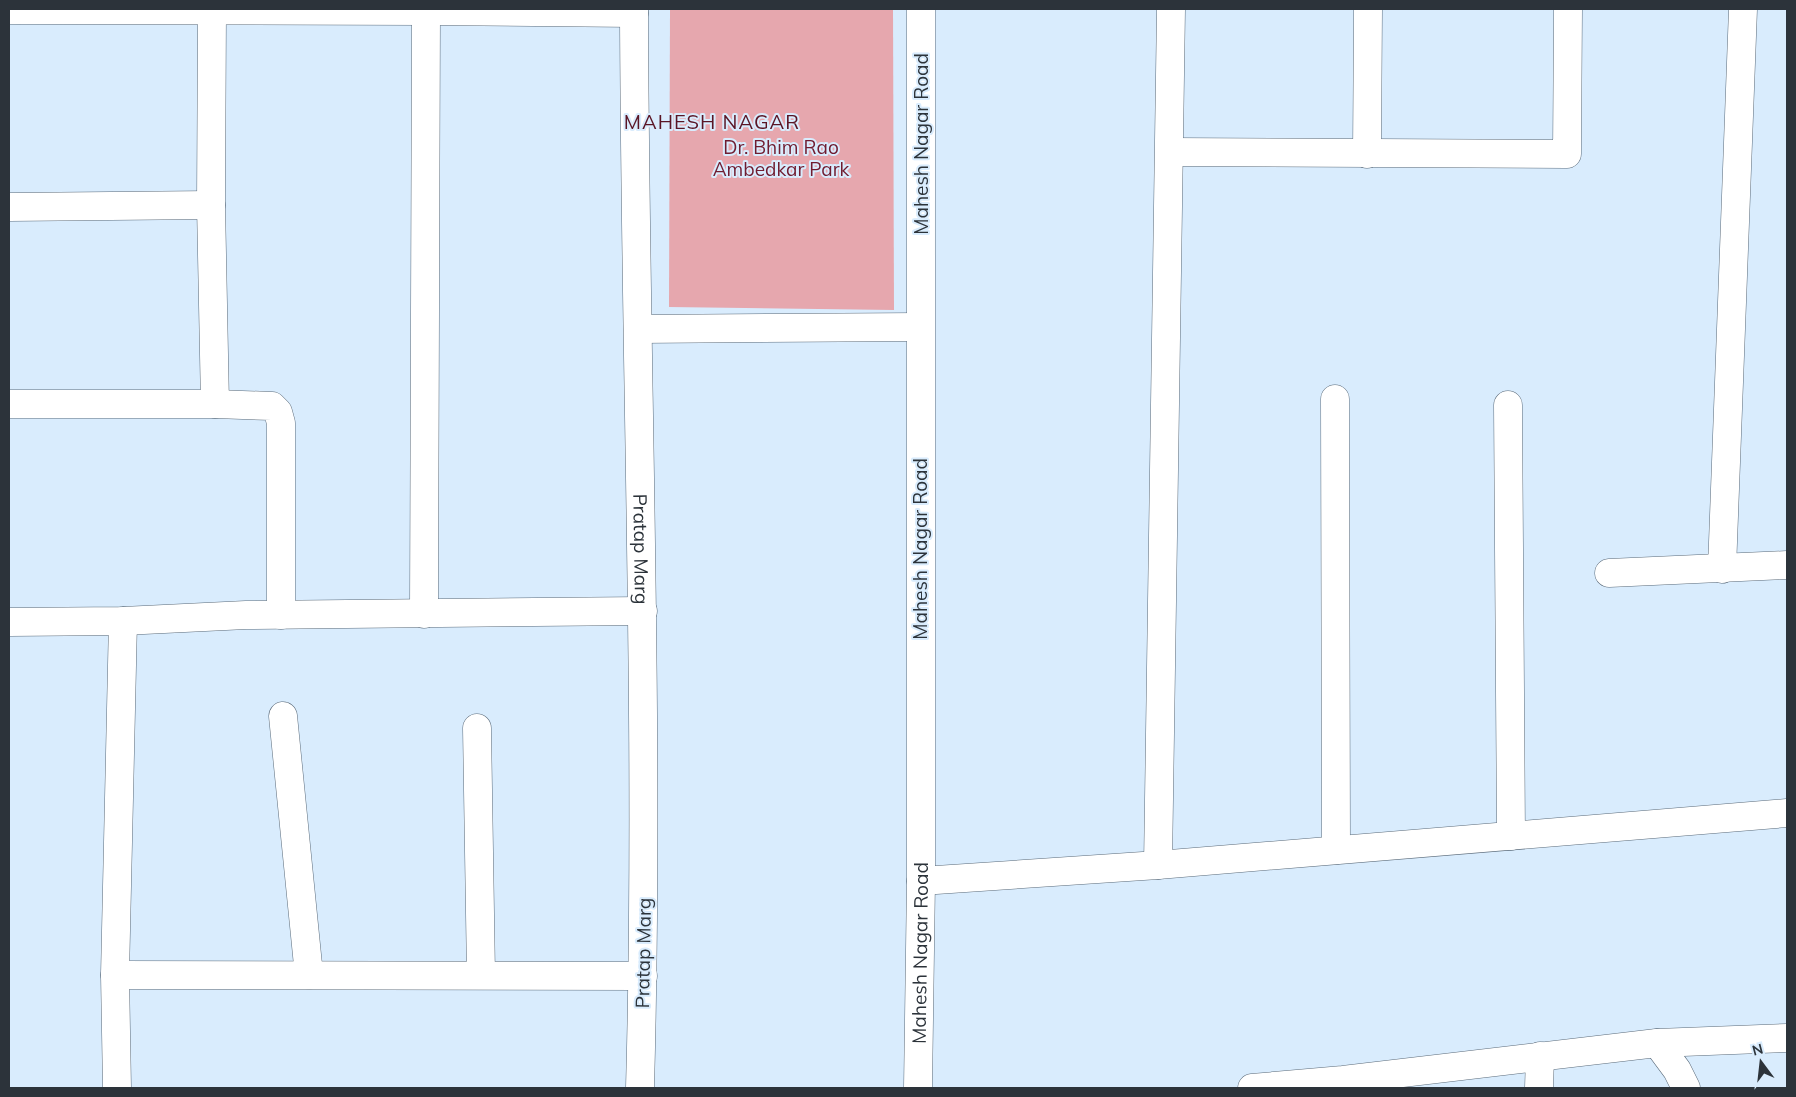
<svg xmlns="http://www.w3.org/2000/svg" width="1796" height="1097" font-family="Mulish,sans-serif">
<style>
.green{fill:#e6a7ae}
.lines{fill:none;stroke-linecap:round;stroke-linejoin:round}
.minor-casing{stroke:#5b6b7a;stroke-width:29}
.minor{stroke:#fff;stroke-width:28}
.labels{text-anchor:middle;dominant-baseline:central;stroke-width:4;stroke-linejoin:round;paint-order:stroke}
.street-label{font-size:19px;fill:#2c333a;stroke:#d9ecfd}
.park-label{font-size:19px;fill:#701c30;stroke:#d9ecfd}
.neighbourhood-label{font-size:20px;letter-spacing:1px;fill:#5a1525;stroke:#d9ecfd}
</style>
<rect width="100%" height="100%" fill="#d9ecfd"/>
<path class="green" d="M670,9H893L894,310L669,307Z"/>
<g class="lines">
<g class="minor-casing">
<g id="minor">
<path id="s1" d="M634,9C635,369 650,728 640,1088"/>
<path d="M9,10L426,11L634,13"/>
<path d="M212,10L211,205L215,404"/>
<path d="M1170,152L1567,154L1568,9"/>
<path d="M1367,154L1368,9"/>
<path d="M9,207L211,205"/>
<path d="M638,329L920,327"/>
<path d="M1335,399L1336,850"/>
<path d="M9,404H215L272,406L278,412L281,423V615"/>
<path d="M1508,405L1511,836"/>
<path d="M1722,569L1743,9"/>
<path d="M1609,573L1787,565"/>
<path d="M424,614L426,11"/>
<path d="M9,622L123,621L246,615L643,611"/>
<path d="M283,716L309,975"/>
<path d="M477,728L481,975"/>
<path d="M1158,865L1171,9"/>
<path d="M921,881L1158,865L1787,813"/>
<path d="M115,975L643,976"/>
<path d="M1657,1043L1677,1070L1686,1088"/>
<path d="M117,1088L115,975L123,621"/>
<path id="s2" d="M918,1088L921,881V9"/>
<path d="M1252,1088L1343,1080L1657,1043L1787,1038"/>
<path d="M1539,1088L1540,1056"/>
</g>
</g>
<use href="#minor" class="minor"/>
</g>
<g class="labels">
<g class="street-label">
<text transform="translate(921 144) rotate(-90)">Mahesh Nagar Road</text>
<text stroke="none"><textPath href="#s1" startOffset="540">Pratap Marg</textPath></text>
<text transform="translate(920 549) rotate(-90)">Mahesh Nagar Road</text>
<text transform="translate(643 953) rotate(-89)">Pratap Marg</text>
<text stroke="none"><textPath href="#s2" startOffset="135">Mahesh Nagar Road</textPath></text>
</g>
<g class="park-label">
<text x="781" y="147">Dr. Bhim Rao<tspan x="781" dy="22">Ambedkar Park</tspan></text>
</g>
<g class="neighbourhood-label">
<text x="712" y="121">MAHESH NAGAR</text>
</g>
</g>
<rect width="1796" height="1097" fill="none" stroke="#2c333a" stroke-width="20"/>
<g transform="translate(1761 1062) rotate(345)" stroke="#d9ecfd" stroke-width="4" paint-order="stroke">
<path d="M0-4L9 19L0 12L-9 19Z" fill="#2c333a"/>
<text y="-8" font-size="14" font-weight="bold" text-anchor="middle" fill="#2c333a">N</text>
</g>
</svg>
